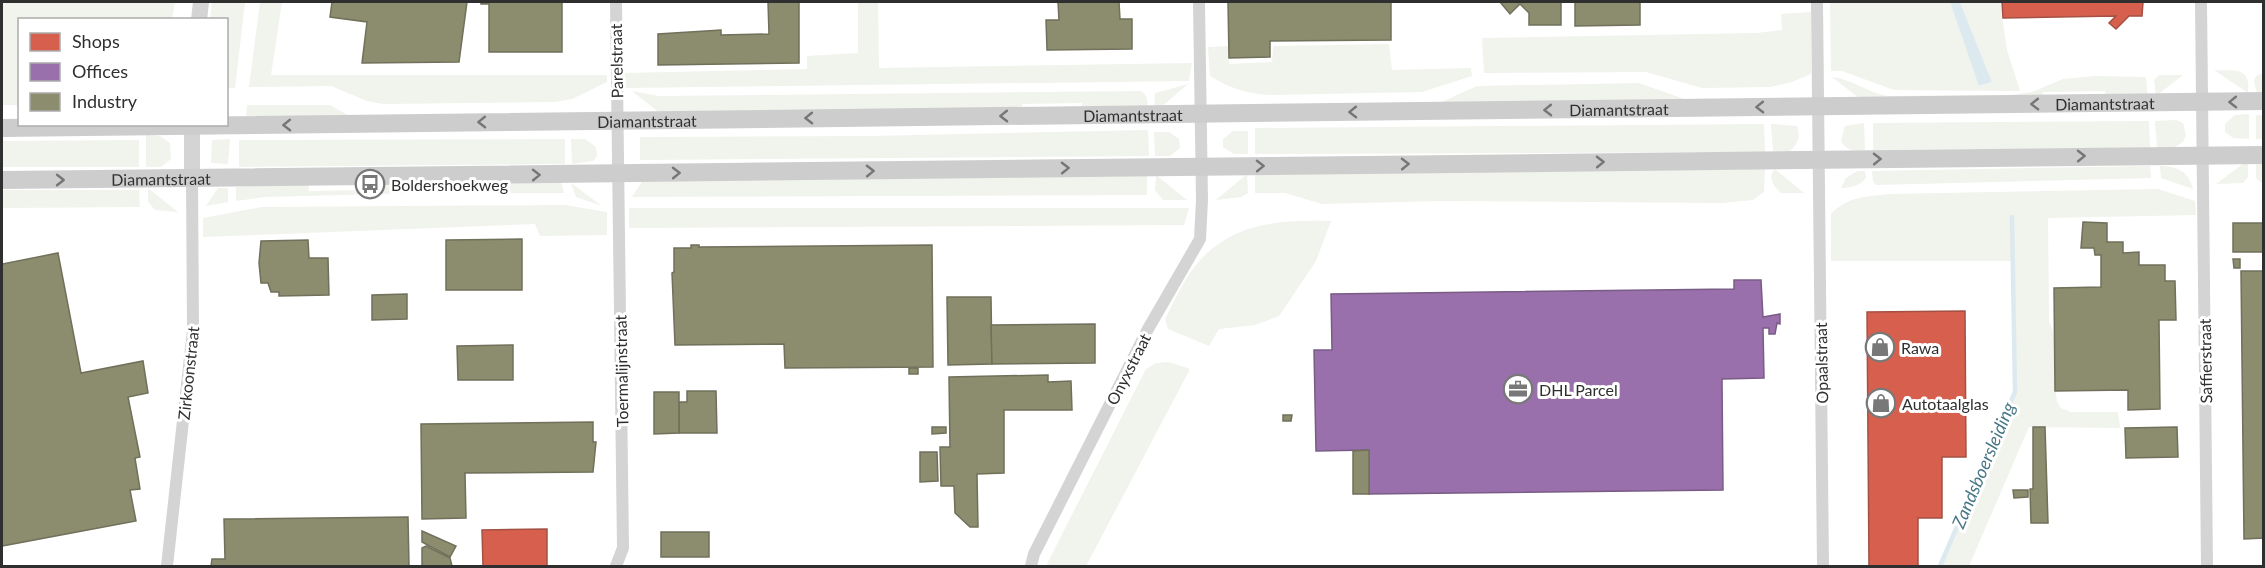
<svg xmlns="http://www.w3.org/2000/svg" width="2265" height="568" font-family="Lato,sans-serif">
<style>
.green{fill:#f1f3ed}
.water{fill:#dceaef}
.shops{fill:#d6604d;stroke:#a45144;stroke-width:1.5}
.offices{fill:#9970ab;stroke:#795c86;stroke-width:1.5}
.industry{fill:#8c8c6e;stroke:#70705b;stroke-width:1.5}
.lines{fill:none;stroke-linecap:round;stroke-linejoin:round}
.stream{stroke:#dceaef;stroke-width:4.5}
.minor{stroke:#d4d4d4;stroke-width:12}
.tertiary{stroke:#d4d4d4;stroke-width:16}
.secondary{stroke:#cdcdcd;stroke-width:18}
.oneway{stroke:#767676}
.labels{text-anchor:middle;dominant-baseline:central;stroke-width:6;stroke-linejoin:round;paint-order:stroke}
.street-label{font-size:16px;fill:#2f2f2f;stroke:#fff}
.poi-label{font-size:16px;fill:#2f2f2f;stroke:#fff;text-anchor:start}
.water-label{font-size:18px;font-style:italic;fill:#477787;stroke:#fff}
</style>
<rect width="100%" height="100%" fill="#fff"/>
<g class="green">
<path d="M2,2H175L172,19L20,20L19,105H2Z"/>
<path d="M212,2H245L235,88H227L226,20L210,19Z"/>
<path d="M260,2H282L271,75H607V82L572,99L556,102L383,104L367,101L331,86L249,87Z"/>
<path d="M858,2H878L879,68L1192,63L1189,81L625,88L623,73L807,69V56L858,53Z"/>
<path d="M1830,2H1950L1980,86L1992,82L1960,2H2000L2007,50L2020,91L1894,90L1842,71H1831Z"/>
<path d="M1811,12V74L1792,82L1770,87L1702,88L1646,72L1484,73L1482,38L1757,33L1782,30L1781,14Z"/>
<path d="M1389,44L1392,70L1471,68L1472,76L1422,92L1271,95C1248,94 1229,88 1210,76L1208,47L1228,46L1229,64L1272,62L1273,46Z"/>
<path d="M2214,70C2234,71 2251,66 2248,93Z"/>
<path d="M2263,73V94H2257L2254,81L2256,76Z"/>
<path d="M2159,75H2183L2156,96L2154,80Z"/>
<path d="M2095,76L2146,77L2148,98L2105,100V91L2043,92L2042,100L1864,102L1832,77C1852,79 1868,93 1888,96L2011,95L2032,92L2063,79Z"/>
<path d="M1639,83L1704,106H1433L1477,86Z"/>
<path d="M1188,84L1154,113L1155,93Z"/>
<path d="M632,91L659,96L1141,91C1148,96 1148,101 1147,110L1082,111V103L1022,104V112L662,115Z"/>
<path d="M247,105H330L358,121L246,122Z"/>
<path d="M2249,114V139L2233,138L2225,132V124L2235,115Z"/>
<rect x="2256" y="115" width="7" height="24"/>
<path d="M2176,120L2183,123L2186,135L2183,142L2173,148H2157L2155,121Z"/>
<path d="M2149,121L2150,148L1873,150V123Z"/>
<path d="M1864,123L1865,150C1854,151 1847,151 1841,141L1845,126Z"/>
<path d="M1764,124L1765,152L1255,154V128Z"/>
<path d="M1771,124L1797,126C1801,138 1797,144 1790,151H1773Z"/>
<path d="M1148,130L1149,156L640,160V137L871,136Z"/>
<path d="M1233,131H1248V154H1234L1223,147V139Z"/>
<path d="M1154,132H1169L1179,139L1180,148L1170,156H1155Z"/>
<path d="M146,135L160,136L170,143L171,159L161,167H146Z"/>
<path d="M230,139L228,164L211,163L212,140Z"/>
<path d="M565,139V164L239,167V140Z"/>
<path d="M571,139H585L596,147L597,156L593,161L572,164Z"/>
<path d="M139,140V167H2V141Z"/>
<path d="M2256,158L2263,160V184L2256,178Z"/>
<path d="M2248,160V177L2243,183L2216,184Z"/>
<path d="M2150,166L2151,178L1876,185L1873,181L1872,171Z"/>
<path d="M2160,166C2177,166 2189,172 2193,189L2161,178Z"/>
<path d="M1765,169L1764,192L1753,200L1722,203L1440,201L1322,204L1285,193H1255V173Z"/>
<path d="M1775,169L1804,193H1781C1774,187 1767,177 1775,169Z"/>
<path d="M1857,171H1865L1866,178C1858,187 1852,187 1841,188L1846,178Z"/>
<path d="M1247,174L1248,193L1241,197L1216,200Z"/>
<path d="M1156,175L1187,200H1163L1155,190Z"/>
<path d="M1147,176V195L632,197L643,180Z"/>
<path d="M561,182L564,193H416L265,197L236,201V187L308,183L309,191L372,190L373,183Z"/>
<path d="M571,183L602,206L576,197Z"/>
<path d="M148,188L178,212L155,210L148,202Z"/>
<path d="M218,188H228V202L206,206Z"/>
<path d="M2158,189L2195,201L2196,215L2048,218L2049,321L2056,340L2054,379L2057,402L2061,408L2071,412H2118L2120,428L2029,427L1969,566H1940L2015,392L2012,261H1831V214C1848,196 1866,197 1889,194Z"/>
<path d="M2,190H139L140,207L3,208Z"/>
<path d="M565,205L607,212V235L540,236L535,224L203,237V218L262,207Z"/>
<path d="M629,208H1189L1184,225L629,228Z"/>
<path d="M1331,221L1316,261L1279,316L1255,325L1219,329L1209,346L1168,329L1165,319C1174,302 1183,281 1195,266C1231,222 1278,220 1331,221Z"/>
<path d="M1169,362L1190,369L1086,566H1046L1146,369L1156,363Z"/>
</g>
<path class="water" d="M1950,2H1960L1992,82L1979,86Z"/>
<g class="shops">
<path d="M2002,2H2143L2142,16H2129L2116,29L2109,23L2116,16L2003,18Z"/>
<path d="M1965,311L1966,457H1942V518H1918V566H1869L1867,312Z"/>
<path d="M547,529V566H483L482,530Z"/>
</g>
<path class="offices" d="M1734,280H1761L1763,317L1780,314V324L1777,323L1775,334H1769V328H1763L1764,378L1722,379L1723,490L1369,494V450L1316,451L1314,350H1332L1331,294L1734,289Z"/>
<g class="industry">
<path d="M332,2H467L459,62L362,63L367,22L330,17Z"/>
<path d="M481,2H562V52H489V4H481Z"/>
<path d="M768,2H799V63L658,65V34L721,30V35L769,34Z"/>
<path d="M1058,2H1119L1120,19H1132V49L1047,50L1046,20H1059Z"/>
<path d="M1228,2H1391V40L1270,41V57L1229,58Z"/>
<path d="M1500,2H1561V25H1529V13L1520,4L1510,14Z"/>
<path d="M1575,2H1640V25L1575,26Z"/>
<path d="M2083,222L2107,223V242H2123V253L2139,252V265H2165V281H2175L2176,320H2159L2160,409L2128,410V390L2055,391L2054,288L2101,287V255H2095L2094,248H2081Z"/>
<rect x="2233" y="223" width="31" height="29"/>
<path d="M522,239V290H446V240Z"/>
<path d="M308,240L309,258H328L329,295L279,296V292H271L268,283H261L259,263L261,241Z"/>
<path d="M691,245H699V247L932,245L933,367L785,368L784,344L675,345L672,273L674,272V248H691Z"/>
<path d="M58,253L81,373L143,361L148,393L128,397L140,457L135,458L140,489L130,490L136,521L2,546V264Z"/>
<path d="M2233,259H2240V268H2234Z"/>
<path d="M2241,271H2264V538L2244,539Z"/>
<path d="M407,294V319L372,320V295Z"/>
<path d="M947,297H991L992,364L948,365Z"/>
<path d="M1095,324V363L992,364L991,325Z"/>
<path d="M513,345V380H458L457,346Z"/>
<rect x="909" y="368" width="9" height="6"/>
<path d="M1048,375V382L1071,381L1072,410H1004V473L977,474L978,527H970L955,513L954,486H941L940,447H950L949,377Z"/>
<path d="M687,391H716L717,433H679V402H687Z"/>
<path d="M654,392H679V433L654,434Z"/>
<path d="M1283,415H1292L1291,421H1283Z"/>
<path d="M593,422V442H596L593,472L465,473L466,518L422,519L421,424Z"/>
<path d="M932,427H946V433L932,434Z"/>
<path d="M2033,427H2045L2048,523H2031L2030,489H2033Z"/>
<path d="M2177,427L2178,457L2126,458L2125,428Z"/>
<path d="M1369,450V494H1353V451Z"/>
<path d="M920,452H937L938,481L920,482Z"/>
<path d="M2013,490H2028V497L2014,498Z"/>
<path d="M408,517L409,566H211L212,559H225L224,519Z"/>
<path d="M422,531L456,546L450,557L422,542Z"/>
<rect x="661" y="532" width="48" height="25"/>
<path d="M426,546L450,558L452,566H422V548Z"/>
</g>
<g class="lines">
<path class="stream" d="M1940,566L2015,392L2012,217"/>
<g class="minor">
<path d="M616,2L623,548L616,566"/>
<path d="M1817,2L1823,566"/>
<path d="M2201,2L2207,566"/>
<path d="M167,566L193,330L192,179"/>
<path d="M1031,566L1034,554L1148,329L1200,239L1202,200L1199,2"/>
</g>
<g class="tertiary">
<path d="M199,20L201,2"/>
<path d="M192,124V179"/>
</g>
<g class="secondary">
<path id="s1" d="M2,128L2264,101"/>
<path id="s2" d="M2,180L2264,155"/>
</g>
</g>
<defs><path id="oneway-chevron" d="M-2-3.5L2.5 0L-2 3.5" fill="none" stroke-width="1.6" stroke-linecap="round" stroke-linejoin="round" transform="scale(1.5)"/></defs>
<g class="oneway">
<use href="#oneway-chevron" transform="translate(2233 102) rotate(179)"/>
<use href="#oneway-chevron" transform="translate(2035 104) rotate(179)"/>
<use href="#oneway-chevron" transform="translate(1760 107) rotate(179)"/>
<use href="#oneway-chevron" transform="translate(1548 110) rotate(179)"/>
<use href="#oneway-chevron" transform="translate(1353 112) rotate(179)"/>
<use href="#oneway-chevron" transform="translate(1004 116) rotate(179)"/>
<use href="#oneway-chevron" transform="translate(809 118) rotate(179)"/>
<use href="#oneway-chevron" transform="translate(482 122) rotate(179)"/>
<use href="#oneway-chevron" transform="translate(287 125) rotate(179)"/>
<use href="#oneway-chevron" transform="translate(2081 156) rotate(-1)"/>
<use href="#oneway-chevron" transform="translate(1877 159) rotate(-1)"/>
<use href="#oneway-chevron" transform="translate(1600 162) rotate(-1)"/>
<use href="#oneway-chevron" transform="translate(1405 164) rotate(-1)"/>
<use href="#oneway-chevron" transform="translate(1260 166) rotate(-1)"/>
<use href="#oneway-chevron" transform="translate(1065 168) rotate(-1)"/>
<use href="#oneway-chevron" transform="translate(870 171) rotate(-1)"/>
<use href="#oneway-chevron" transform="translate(676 173) rotate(-1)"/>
<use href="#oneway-chevron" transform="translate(536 175) rotate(-1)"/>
<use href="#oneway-chevron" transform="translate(60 180)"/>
</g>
<defs>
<g id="bus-ring" transform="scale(1.5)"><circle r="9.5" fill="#fff" stroke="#787878" stroke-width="1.5"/><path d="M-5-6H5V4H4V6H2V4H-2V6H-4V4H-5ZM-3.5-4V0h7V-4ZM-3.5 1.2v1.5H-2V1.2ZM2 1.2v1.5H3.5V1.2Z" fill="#787878"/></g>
<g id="shop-ring" transform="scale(1.5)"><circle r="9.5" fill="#fff" stroke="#787878" stroke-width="1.5"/><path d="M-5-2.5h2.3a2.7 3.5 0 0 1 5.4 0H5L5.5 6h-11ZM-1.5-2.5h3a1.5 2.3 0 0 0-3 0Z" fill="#787878"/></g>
<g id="office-ring" transform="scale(1.5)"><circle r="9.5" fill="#fff" stroke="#787878" stroke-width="1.5"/><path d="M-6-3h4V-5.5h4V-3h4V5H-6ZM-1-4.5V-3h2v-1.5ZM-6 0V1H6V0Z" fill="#787878"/></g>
</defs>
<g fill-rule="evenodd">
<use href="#bus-ring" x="370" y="184"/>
<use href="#shop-ring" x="1880" y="347"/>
<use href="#office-ring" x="1518" y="389"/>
<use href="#shop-ring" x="1881" y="403"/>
</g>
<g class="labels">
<g class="street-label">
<text transform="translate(616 61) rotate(-91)">Parelstraat</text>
<text stroke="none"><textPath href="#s1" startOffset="2103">Diamantstraat</textPath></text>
<text stroke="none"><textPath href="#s1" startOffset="1617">Diamantstraat</textPath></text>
<text stroke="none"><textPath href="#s1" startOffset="1131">Diamantstraat</textPath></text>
<text stroke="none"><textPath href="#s1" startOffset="645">Diamantstraat</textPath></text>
<text stroke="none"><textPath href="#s2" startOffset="159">Diamantstraat</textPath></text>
<text transform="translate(2205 361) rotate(-91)">Saffierstraat</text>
<text transform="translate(1821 363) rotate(-91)">Opaalstraat</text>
<text transform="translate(1128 369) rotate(-63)">Onyxstraat</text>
<text transform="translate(621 371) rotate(-91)">Toermalijnstraat</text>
<text transform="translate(188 373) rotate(-84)">Zirkoonstraat</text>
</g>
<g class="poi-label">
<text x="391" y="184">Boldershoekweg</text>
<text x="1901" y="347">Rawa</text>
<text x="1539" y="389">DHL Parcel</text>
<text x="1902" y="403">Autotaalglas</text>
</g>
<g class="water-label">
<text transform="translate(1983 465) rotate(-67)">Zandsboersleiding</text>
</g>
</g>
<rect width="2265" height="568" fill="none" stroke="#2f2f2f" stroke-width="6"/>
<rect x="18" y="18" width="210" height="108" fill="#ffffff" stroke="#acacac" stroke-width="1.5"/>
<rect x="30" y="33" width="30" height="18" fill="#d6604d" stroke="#acacac" stroke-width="1.5"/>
<text x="72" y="48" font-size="18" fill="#2f2f2f">Shops</text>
<rect x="30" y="63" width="30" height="18" fill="#9970ab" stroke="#acacac" stroke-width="1.5"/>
<text x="72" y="78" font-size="18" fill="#2f2f2f">Offices</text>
<rect x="30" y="93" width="30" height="18" fill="#8c8c6e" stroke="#acacac" stroke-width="1.5"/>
<text x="72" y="108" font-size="18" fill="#2f2f2f">Industry</text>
</svg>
